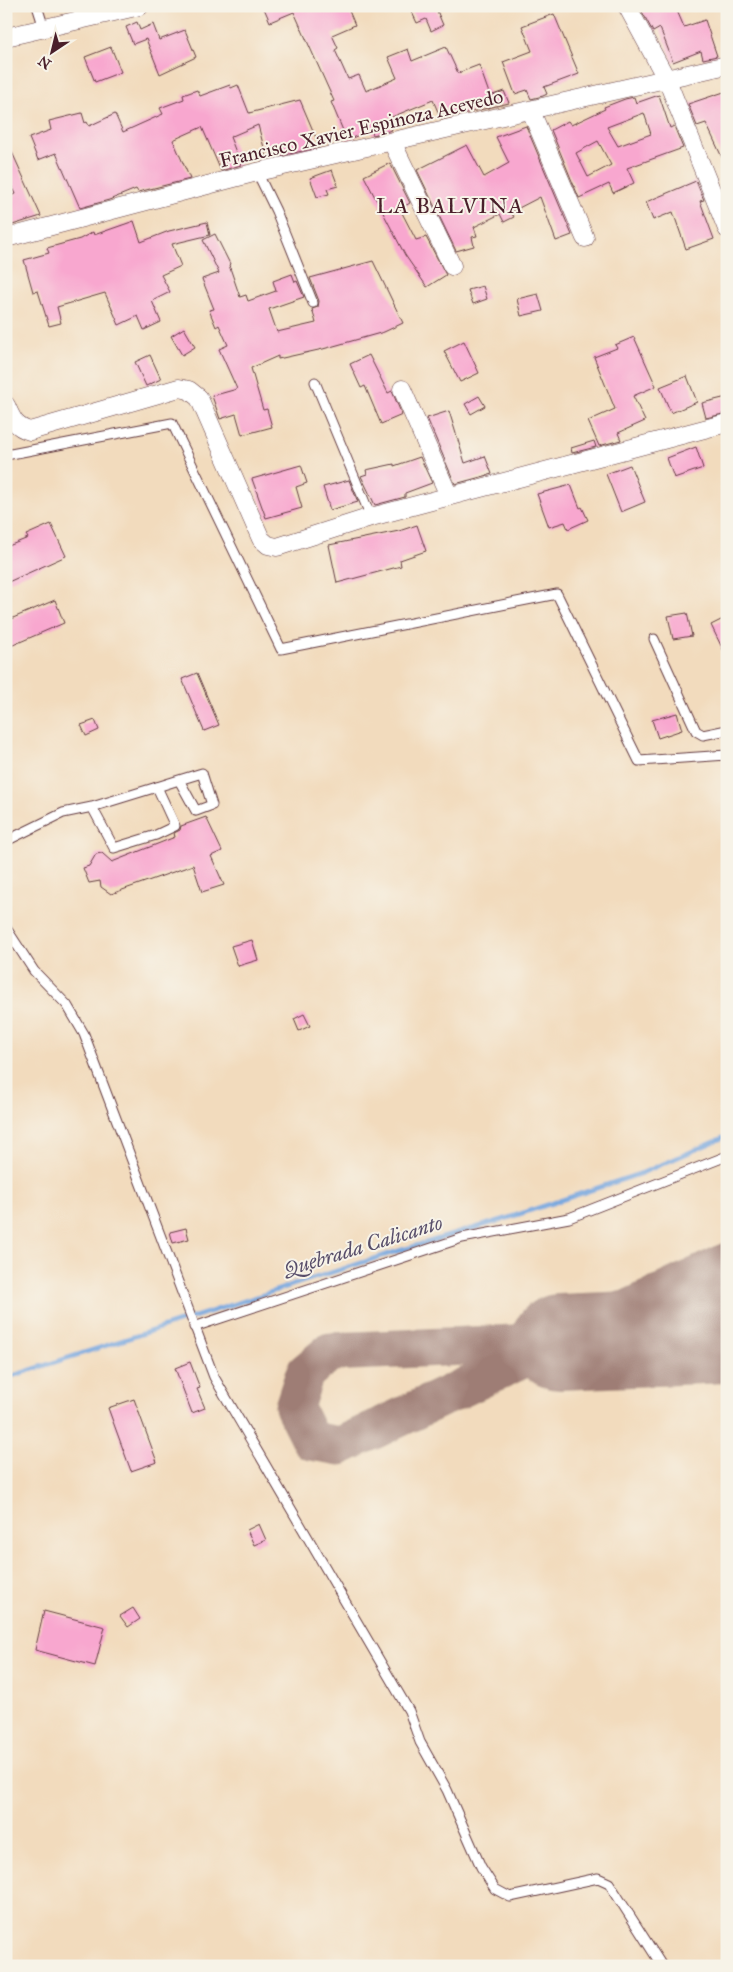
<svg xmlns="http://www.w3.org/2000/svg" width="733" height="1972" font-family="'IM FELL Great Primer',serif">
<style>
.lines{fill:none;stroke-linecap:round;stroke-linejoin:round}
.stream{stroke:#73a4de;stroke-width:4.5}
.taxiway{stroke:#9e7d74;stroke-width:39}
.runway{stroke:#9e7d74;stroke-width:96}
.building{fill:#f8a7cf;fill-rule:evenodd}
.lane-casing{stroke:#633b41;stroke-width:11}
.street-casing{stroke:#633b41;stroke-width:19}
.lane{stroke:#fff;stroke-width:9}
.street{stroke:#fff;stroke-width:18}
.labels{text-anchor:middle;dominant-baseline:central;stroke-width:4;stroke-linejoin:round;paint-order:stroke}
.street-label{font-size:20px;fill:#4a1f2b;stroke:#f7f3e8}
.water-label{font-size:21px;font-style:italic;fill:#584e6a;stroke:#f7f3e8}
.quarter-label{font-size:22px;letter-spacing:1px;fill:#4a1f2b;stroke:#f7f3e8}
</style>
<rect width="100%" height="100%" fill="#f7f3e8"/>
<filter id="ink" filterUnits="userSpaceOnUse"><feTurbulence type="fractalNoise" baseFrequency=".02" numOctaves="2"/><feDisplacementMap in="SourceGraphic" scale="10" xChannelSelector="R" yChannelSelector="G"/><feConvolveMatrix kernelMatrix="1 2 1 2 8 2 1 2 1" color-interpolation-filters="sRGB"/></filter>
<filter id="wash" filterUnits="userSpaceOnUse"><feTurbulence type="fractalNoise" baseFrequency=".0096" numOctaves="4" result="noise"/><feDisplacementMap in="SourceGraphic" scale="20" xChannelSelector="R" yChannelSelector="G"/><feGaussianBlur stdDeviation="1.12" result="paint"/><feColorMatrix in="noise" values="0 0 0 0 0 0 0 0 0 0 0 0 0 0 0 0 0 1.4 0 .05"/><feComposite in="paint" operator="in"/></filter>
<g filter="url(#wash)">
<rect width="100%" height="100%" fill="#f2dbbd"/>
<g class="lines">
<path class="stream" d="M6,1378L398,1251L505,1219L642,1173L727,1136"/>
<path class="taxiway" d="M559,1342L330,1352L305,1373L294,1407L311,1441L340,1446L727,1262"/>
<path class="runway" d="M559,1342L727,1335"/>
</g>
<g id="blocks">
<g class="building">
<path d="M263,6H347L355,25L332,35L338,48L335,50L348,79L359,75L366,91L397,78L388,57L408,49L412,61L446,47L458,73L479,65L490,96L504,91L509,103L441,119L433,100L387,119L392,130L373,135L371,130L347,140L331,102L334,101L294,12L270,22Z"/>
<path d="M409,6H435L443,25L431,31L426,19L417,23Z"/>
<path d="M639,6H675L684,27L705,20L717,56L703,59L701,51L673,62L660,28L653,32Z"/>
<path d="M554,14L579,74L544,87L547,94L543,96L531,99L527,90L515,94L503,62L532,51L522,26Z"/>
<path d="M137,22L140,30L153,24L159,40L185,30L196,57L160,74L146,39L133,44L126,27Z"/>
<path d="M111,47L121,72L95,82L85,57Z"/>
<path d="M230,85L231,88L238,85L249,113L300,100L320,147L267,159L258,125L230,137L241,165L221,171L202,127L173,140L190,179L138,192L136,189L109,200L80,208L56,153L38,160L29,138L51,130L49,121L82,113L85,123L87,122L89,126L115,114L123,132L163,114L160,108L184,99L183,95L197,90L200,96Z"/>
<path d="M727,91V168L706,123L697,126L688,104Z"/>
<path d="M659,95L670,128L674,126L683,148L627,168L634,183L613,193L609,184L579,198L551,130L568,121L571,125L605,109L604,107L625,99L634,97L636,103ZM644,113L651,134L618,146L607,127ZM598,141L611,165L588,177L576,153Z"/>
<path d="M526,126L572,235L556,241L540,197L511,212L514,217L504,222L500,214L474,227L477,236L472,237L474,246L456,251L417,170L467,145L484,177L509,163L496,137Z"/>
<path d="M6,139L41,216L6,227V197L16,194L6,173Z"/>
<path d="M390,163L410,203L400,209L416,240L426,237L446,275L427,287L405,255L364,176Z"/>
<path d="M332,170L338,186L327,189L329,194L317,197L310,178Z"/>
<path d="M696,181L704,200L700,201L714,239L686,249L673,212L653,220L646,202Z"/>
<path d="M134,221L141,242L169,231L207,222L210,235L172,244L181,266L161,275L170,292L152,301L161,322L144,330L138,316L119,325L105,293L57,307L61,323L49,326L38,291L33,292L24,260L49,253L47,248L80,239L93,232L94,235Z"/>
<path d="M215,234L230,264L229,265L240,297L246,295L248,301L276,291L273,281L292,274L295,282L297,281L304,297L269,309L277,332L316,323L312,309L318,307L319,301L310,278L373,261L403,323L384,332L323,349L278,359V356L251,368L263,410L267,409L272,427L242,435L236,414L220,419L212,396L237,389L219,349L228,345L219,325L216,327L209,310L214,309L202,279L219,273L203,240Z"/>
<path d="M483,286L487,299L473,304L468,290Z"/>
<path d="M538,294L543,311L521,316L517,299Z"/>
<path d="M184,328L195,347L182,355L171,336Z"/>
<path d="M634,337L656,386L633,396L645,421L618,433L621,440L599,446L588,421L615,409L594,357L617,348L615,345Z"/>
<path d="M464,341L479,373L460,382L444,351Z"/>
<path d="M150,355L161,379L146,386L135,362Z"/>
<path d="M369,355L388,393L392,391L402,415L381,424L365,386L361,388L350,364Z"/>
<path d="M687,376L697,402L671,413L660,387Z"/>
<path d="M479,396L485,406L471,414L465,404Z"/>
<path d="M727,397V413L706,418L702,403Z"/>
<path d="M449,411L465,463L485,456L492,474L455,484L427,418Z"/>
<path d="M594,441L596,447L572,453L571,448Z"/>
<path d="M696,447L703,468L674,478L667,458Z"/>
<path d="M420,457L432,483L405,493V497L375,505L361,476L367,474L366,470L394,464V466Z"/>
<path d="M301,465L307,483L296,487L302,508L266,518L252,479Z"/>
<path d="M630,465L645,502L621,512L606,474Z"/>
<path d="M349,480L358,502L330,510L323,487Z"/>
<path d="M571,485L580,508L582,507L588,520L568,529L565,522L549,527L537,494Z"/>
<path d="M51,524L66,556L6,583V547L28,538L26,535Z"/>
<path d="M417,525L426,551L400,560L401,566L337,583L329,545L399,531Z"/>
<path d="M55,600L64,623L6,648V621Z"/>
<path d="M687,613L692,636L673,639L668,616Z"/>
<path d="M727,617V658L711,625Z"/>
<path d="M197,673L219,725L204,731L182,679Z"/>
<path d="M677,713L682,730L658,738L652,720Z"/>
<path d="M95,720L99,730L86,736L81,725Z"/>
<path d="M206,817L222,851L211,856L224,885L202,892L193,865L111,894L101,887L100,881L89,883L83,868L89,866L96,854L102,853L112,862L175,837L174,833L180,830L181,826Z"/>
<path d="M252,940L258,960L238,966L231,946Z"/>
<path d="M304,1014L310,1026L299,1031L294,1019Z"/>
<path d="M186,1228L189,1239L173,1243L170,1232Z"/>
<path d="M190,1362L200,1388L197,1389L205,1408L192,1413L175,1368Z"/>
<path d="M134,1399L157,1462L131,1471L108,1408Z"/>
<path d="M259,1524L266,1540L254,1545L247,1530Z"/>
<path d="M133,1608L140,1619L128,1627L120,1616Z"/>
<path d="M44,1611L105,1627L95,1666L35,1650Z"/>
</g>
</g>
</g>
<g filter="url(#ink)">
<use href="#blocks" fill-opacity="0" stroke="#633b41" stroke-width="1"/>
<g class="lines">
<g class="lane-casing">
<g id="lane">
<path d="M37,6L44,28"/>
<path d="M257,172L276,211L313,303"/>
<path d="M315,382L371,517"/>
<path d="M6,455L172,423L281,649L557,594L639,761L727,755"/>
<path d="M654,639L696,731L703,735L727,730"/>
<path d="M157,787L179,780L196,811L212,805L202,773L179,780"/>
<path d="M6,841L63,813L92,807L157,787L175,826L156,835L114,848L92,807"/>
<path d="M6,928L34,971L67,1005L84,1034L214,1377L409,1711L420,1742L447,1790L481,1867L495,1889L510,1897L598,1878L609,1883L662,1966"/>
<path d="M194,1327L462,1238L569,1218L727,1156"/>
</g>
</g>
<g class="street-casing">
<g id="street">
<path d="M627,6L667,80L727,229"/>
<path d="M6,37L140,6"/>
<path d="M531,111L585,238"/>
<path d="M392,142L452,266"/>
<path d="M6,238L257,172L727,65"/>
<path d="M402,389L449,496"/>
<path d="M6,405C12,419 15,427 30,431L179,388L189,390L199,398L261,539L268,545L277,547L371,517L727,423"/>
</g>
</g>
<use href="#lane" class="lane"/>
<use href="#street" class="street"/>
</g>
</g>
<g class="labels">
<g class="street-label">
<text transform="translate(361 128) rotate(-13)">Francisco Xavier Espinoza Acevedo</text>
</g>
<g class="water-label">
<text transform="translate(363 1246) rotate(-17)">Quebrada Calicanto</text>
</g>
<g class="quarter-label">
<text x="450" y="205">LA BALVINA</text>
</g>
</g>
<rect width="733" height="1972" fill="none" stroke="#f7f3e8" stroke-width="25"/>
<g transform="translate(52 52) rotate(215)" stroke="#f7f3e8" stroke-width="4" paint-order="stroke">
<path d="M0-4L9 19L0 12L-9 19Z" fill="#4a1f2b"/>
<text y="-8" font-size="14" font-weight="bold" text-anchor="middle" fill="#4a1f2b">N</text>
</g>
</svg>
